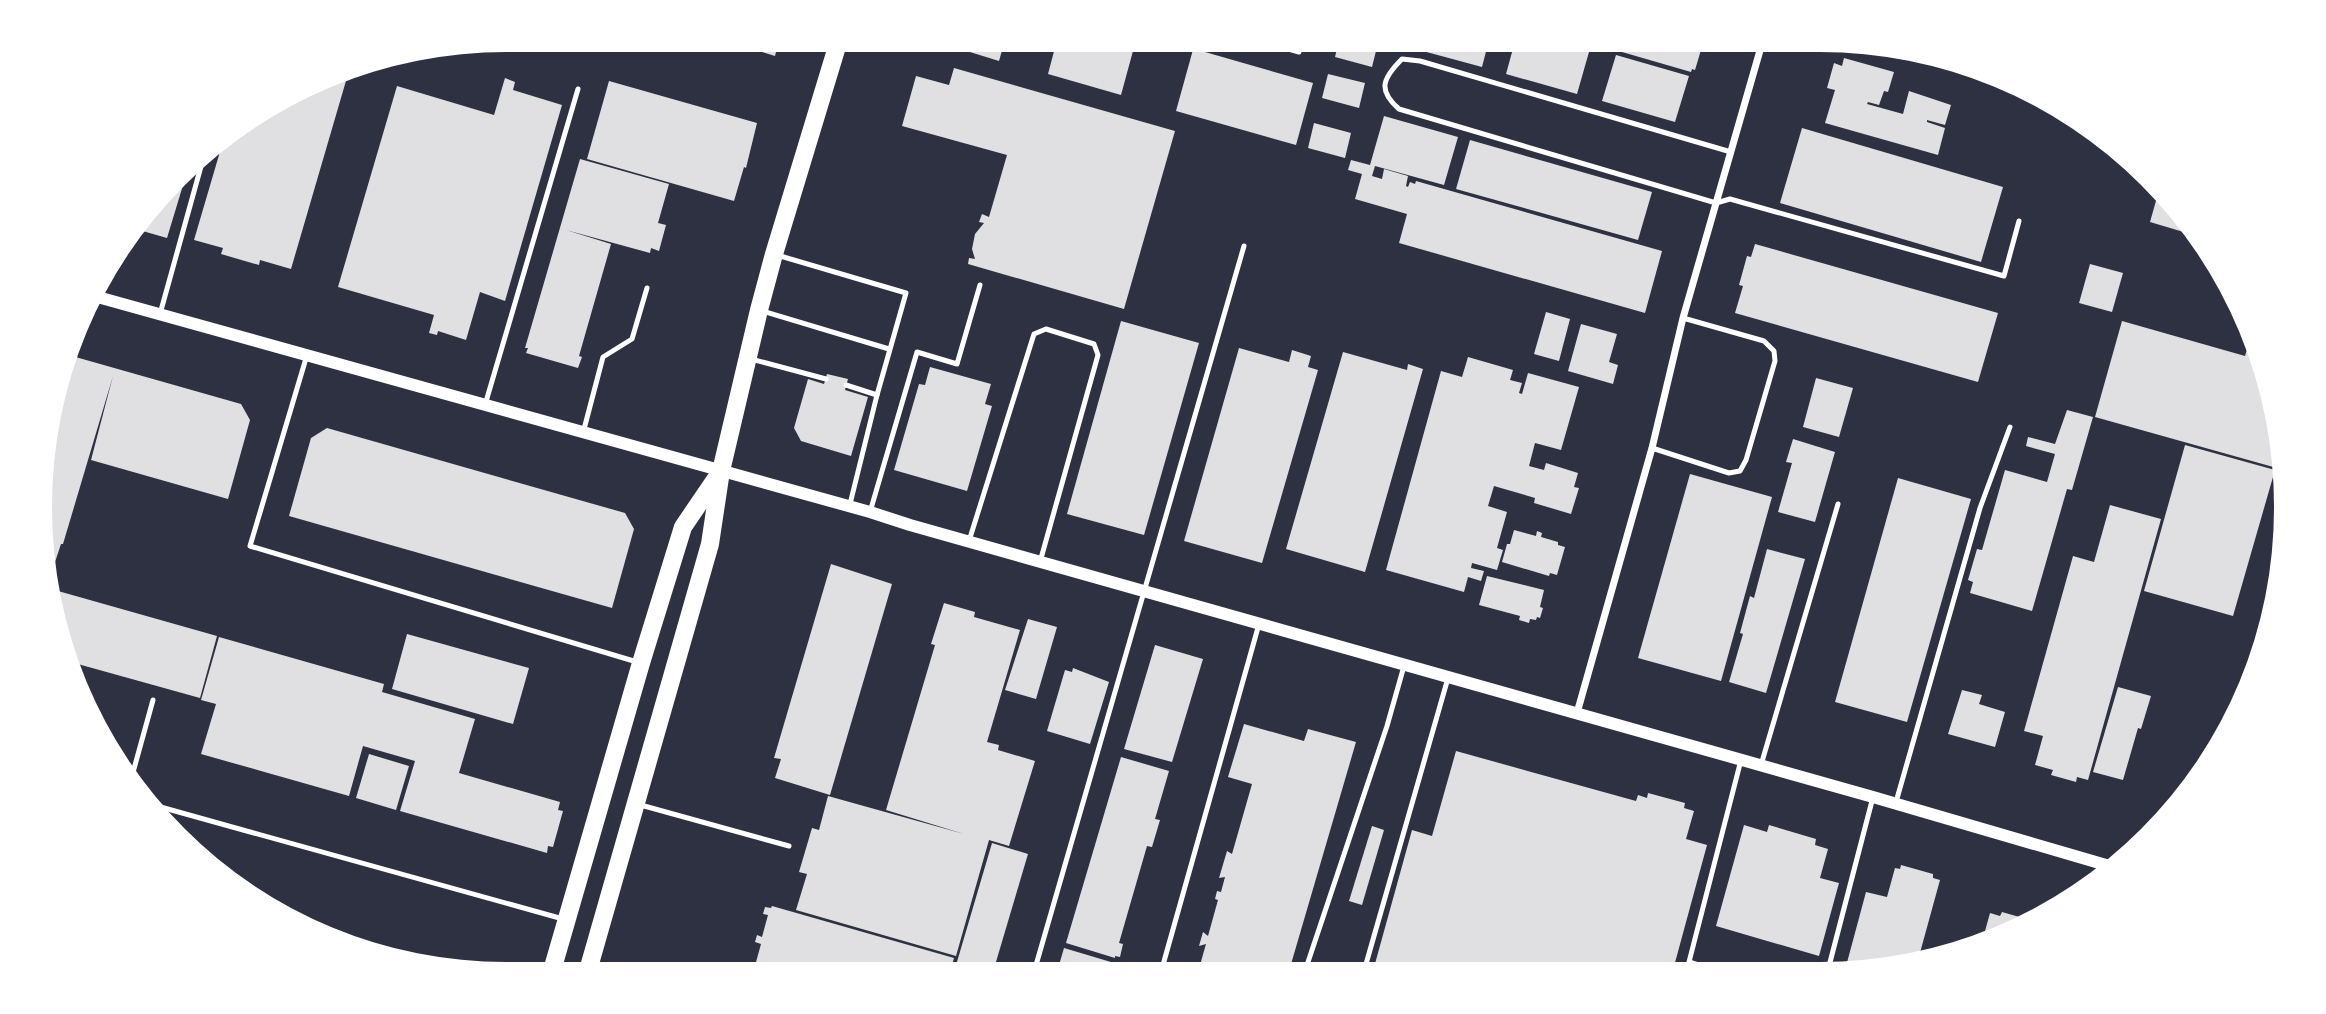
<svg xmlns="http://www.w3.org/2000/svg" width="2326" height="1014" font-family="Barlow,sans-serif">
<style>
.building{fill:#e0e0e3}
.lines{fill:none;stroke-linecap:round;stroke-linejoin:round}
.service{stroke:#fff;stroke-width:5}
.minor{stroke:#fff;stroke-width:7}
.tertiary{stroke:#fff;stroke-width:12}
.primary{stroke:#fff;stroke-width:18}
</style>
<rect width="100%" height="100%" fill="#2d3142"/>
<g class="building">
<path d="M723,40H779L775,56Z"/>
<path d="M931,40H1005L999,61Z"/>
<path d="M1057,40H1136L1121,95L1048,74Z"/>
<path d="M1339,40H1368L1378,43L1372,67L1335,57Z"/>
<path d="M1410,40H1489L1482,67L1408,47Z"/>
<path d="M1499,40H1574L1591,45L1577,94L1506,74L1514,45Z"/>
<path d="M1704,40L1695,70L1692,69L1691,72L1584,41Z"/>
<path d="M1194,46L1206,49L1205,52L1313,83L1296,145L1176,111Z"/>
<path d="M1616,55L1689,76L1675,122L1602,101Z"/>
<path d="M1844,58L1894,72L1888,92L1884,91L1879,105L1868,102L1867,104L1903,114L1909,91L1951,105L1945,125L1927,120V122L1945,128L1938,155L1825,123L1835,90L1827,88L1834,63L1842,66Z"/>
<path d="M954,68L1175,131L1124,309L968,264L969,258L975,259L972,249L975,234L984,223L979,222L982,214L989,217L1007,155L902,126L916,76L949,85Z"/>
<path d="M342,72L348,74L291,269L260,260L259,265L221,254L223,248L194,240L224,138L274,103Z"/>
<path d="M1328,74L1365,83L1359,108L1322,98Z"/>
<path d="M505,78L515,82L513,90L562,105L505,301L480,292L466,340L438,331L437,335L429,333L434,315L338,287L397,86L494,115Z"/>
<path d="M609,81L757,123L746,168L744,167L734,201L587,159Z"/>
<path d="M1384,116L1458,137L1444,185L1375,166L1372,176L1382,179L1384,169L1408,176L1406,186L1408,187L1410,182L1415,184L1416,181L1662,251L1645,313L1399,243L1407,214L1355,199L1362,174L1348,170L1351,160L1370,165Z"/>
<path d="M1314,123L1351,133L1345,158L1308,148Z"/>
<path d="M1802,128L2003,187L1981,262L1780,203Z"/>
<path d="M1470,140L1652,192L1638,240L1456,189Z"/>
<path d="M580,159L669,184L658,223L666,225L659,251L651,248L650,253L566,230L611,244L579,356L582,357L578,368L526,353L528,348H525Z"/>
<path d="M187,172L167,238L139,230Z"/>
<path d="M2159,190L2190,223L2197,236L2150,222Z"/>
<path d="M1755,244L1998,313L1978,382L1735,313L1743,286L1739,285L1747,256L1751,257Z"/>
<path d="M2090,264L2123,273L2112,312L2079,303Z"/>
<path d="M1546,312L1570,319L1559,361L1534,354Z"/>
<path d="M1121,321L1199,343L1144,535L1067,514Z"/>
<path d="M2122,321L2245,356L2251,336L2270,387L2284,470L2095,417Z"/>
<path d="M1581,324L1617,334L1609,362L1618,365L1613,384L1568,371Z"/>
<path d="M1239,348L1289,362L1292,350L1311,356L1308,367L1318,370L1262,563L1184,541Z"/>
<path d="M1343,352L1407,370L1408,364L1423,369L1365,572L1286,549Z"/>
<path d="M72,356L241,404L250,420L228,499L91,460L113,376L63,544H61L53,568L44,565L49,416Z"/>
<path d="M1468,357L1513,370L1510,380L1522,383L1519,393L1522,394L1528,373L1579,387L1561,450L1535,443L1529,466L1544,470L1546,463L1578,473L1574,487L1579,488L1571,514L1534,503L1535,498L1494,486L1488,506L1507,512L1497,548L1503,550L1497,570L1472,563L1471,568L1484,571L1481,581L1468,577L1464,592L1386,570L1441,371L1462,377Z"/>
<path d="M930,367L991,384L985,404L992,406L967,491L894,470L919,384L925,385Z"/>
<path d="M827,374L848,379L845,390L868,397L851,456L801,441L794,428L808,379L824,384Z"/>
<path d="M1816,378L1853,388L1839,437L1803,427Z"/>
<path d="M2067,410L2093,417L2072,490L2067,489L2032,611L1970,593L1973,582L1968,580L1977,549L1982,550L2005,470L2047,482L2055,454L2026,446L2028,437L2055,444Z"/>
<path d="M327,428L625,513L634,529L612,608L289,516L311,438Z"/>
<path d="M1793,439L1835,452L1815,522L1778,512L1792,463L1786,462Z"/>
<path d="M2185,445L2275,470L2233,616L2144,591Z"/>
<path d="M1690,474L1772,497L1721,681L1638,658Z"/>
<path d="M1898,478L1971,499L1907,722L1835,702Z"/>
<path d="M2110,505L2161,519L2088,780L2077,777L2076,782L2051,775L2053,770L2035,765L2043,736L2024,731L2073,556L2094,562Z"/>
<path d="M1514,530L1536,536L1537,531L1542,533L1541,537L1558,542V545L1565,547L1557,575L1550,573L1549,576L1502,562L1507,544H1510Z"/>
<path d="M1767,549L1805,559L1766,693L1729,682L1743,634L1740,633L1750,596L1754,598Z"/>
<path d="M831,564L892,584L830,795L775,778L781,759L774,758Z"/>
<path d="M1487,576L1544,590L1540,607L1543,608L1540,618L1537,617L1536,620L1530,619L1529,623L1519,620L1520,616L1479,605Z"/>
<path d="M51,589L217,636L200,698L67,661L50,593Z"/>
<path d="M944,603L975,612L974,617L1020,630L987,742L999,745L998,750L1035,761L1009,846L989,840L956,956L796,910L807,874L799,872L812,828L819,830L828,796L964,834L886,810L935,645L931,644Z"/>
<path d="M1028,619L1057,627L1036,699L1005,690Z"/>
<path d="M407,634L529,668L513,724L392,689Z"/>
<path d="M219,637L384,684L382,692L475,719L459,773L560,802L558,810L563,811L553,847L548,846L547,853L400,811L415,761L363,746L349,796L201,754L216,704L201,700Z"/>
<path d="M1155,645L1203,659L1172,762L1124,749Z"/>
<path d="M1073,668L1109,682L1090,744L1047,731L1065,670L1072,672Z"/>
<path d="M2118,687L2151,696L2141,729L2138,728L2123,780L2093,772Z"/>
<path d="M1962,690L1982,695L1979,704L2005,712L1995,747L1948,734Z"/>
<path d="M1244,724L1304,741L1308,729L1356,742L1289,971L1198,972L1206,944L1199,946L1203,932L1208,936L1218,900L1215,899L1217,891L1221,892L1225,877L1219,878L1227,851L1232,854L1252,784L1228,777Z"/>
<path d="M1456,751L1636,801L1638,795L1647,798L1648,793L1685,803L1684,808L1694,811L1686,839L1707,845L1673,970L1373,971L1412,830L1432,836Z"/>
<path d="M369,754L409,766L396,810L356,798Z"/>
<path d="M1121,757L1169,771L1155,819L1160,820L1152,847L1147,846L1119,943L1123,944L1120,957L1115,956V958L1066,943Z"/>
<path d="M1744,825L1767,832L1769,825L1816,839L1815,845L1828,849L1820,878L1839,883L1819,956L1716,926Z"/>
<path d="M1372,826L1384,830L1362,905L1349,901Z"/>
<path d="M992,843L1028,854L993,972H954Z"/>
<path d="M1901,865L1933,874V878L1940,880L1918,960L1880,970H1845L1866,892L1887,897L1895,868L1900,869Z"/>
<path d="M772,906L954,958L950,972L753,973L761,944L755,942L757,935L762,937L768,915L763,914L765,907L771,908Z"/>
<path d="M2002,912L2030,920L1998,938L1982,942L1990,913L2000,916Z"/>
<path d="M1064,948L1131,968L1130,972H1057Z"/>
</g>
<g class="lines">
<g class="service">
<path d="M1256,40L1299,52L1302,40"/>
<path d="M1731,152L1420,61L1402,59C1383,78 1377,90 1399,109L1716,203L1730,199L2004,276L2019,221"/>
<path d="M777,255L906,293L877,395L846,385"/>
<path d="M762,311L889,349"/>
<path d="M160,314L205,152"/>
<path d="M307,355L250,546L637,662"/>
<path d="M751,359L826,379"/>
<path d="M485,405L578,89"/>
<path d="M583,433L603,357L632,339L647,288"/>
<path d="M1652,448L1729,473L1740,471L1746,460L1775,361L1774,351L1764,341L1683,318"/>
<path d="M850,504L877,395"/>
<path d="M870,512L917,352L957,364L980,285"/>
<path d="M969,541L1034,334L1046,329L1094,344L1098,355L1040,562"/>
<path d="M1761,765L1838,504"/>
<path d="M132,776L153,700"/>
<path d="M1896,802L1980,508L2010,427"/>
<path d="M637,804L789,846"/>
<path d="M157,806L563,919"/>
<path d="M1714,970L1689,962L1741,760"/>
<path d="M1828,970L1873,797"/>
<path d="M1305,971L1387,726L1404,666"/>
<path d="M1364,971L1448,678"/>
<path d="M1034,972L1244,246"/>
<path d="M1161,972L1259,624"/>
</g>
<path class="minor" d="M1577,713L1652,448L1683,318L1763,40"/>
<path class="tertiary" d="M94,296L870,512L910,525L1873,797L2113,867"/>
<g class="primary">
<path d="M551,974L641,663L683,527L717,477"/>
<path d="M587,974L710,544L721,471L759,310L774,254L839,40"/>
</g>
</g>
<path d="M0 0H2326V1014H0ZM506 52H1820A454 454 0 0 1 2274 506V508A454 454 0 0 1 1820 962H506A454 454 0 0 1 52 508V506A454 454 0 0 1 506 52Z" fill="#fff" fill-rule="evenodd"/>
</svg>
